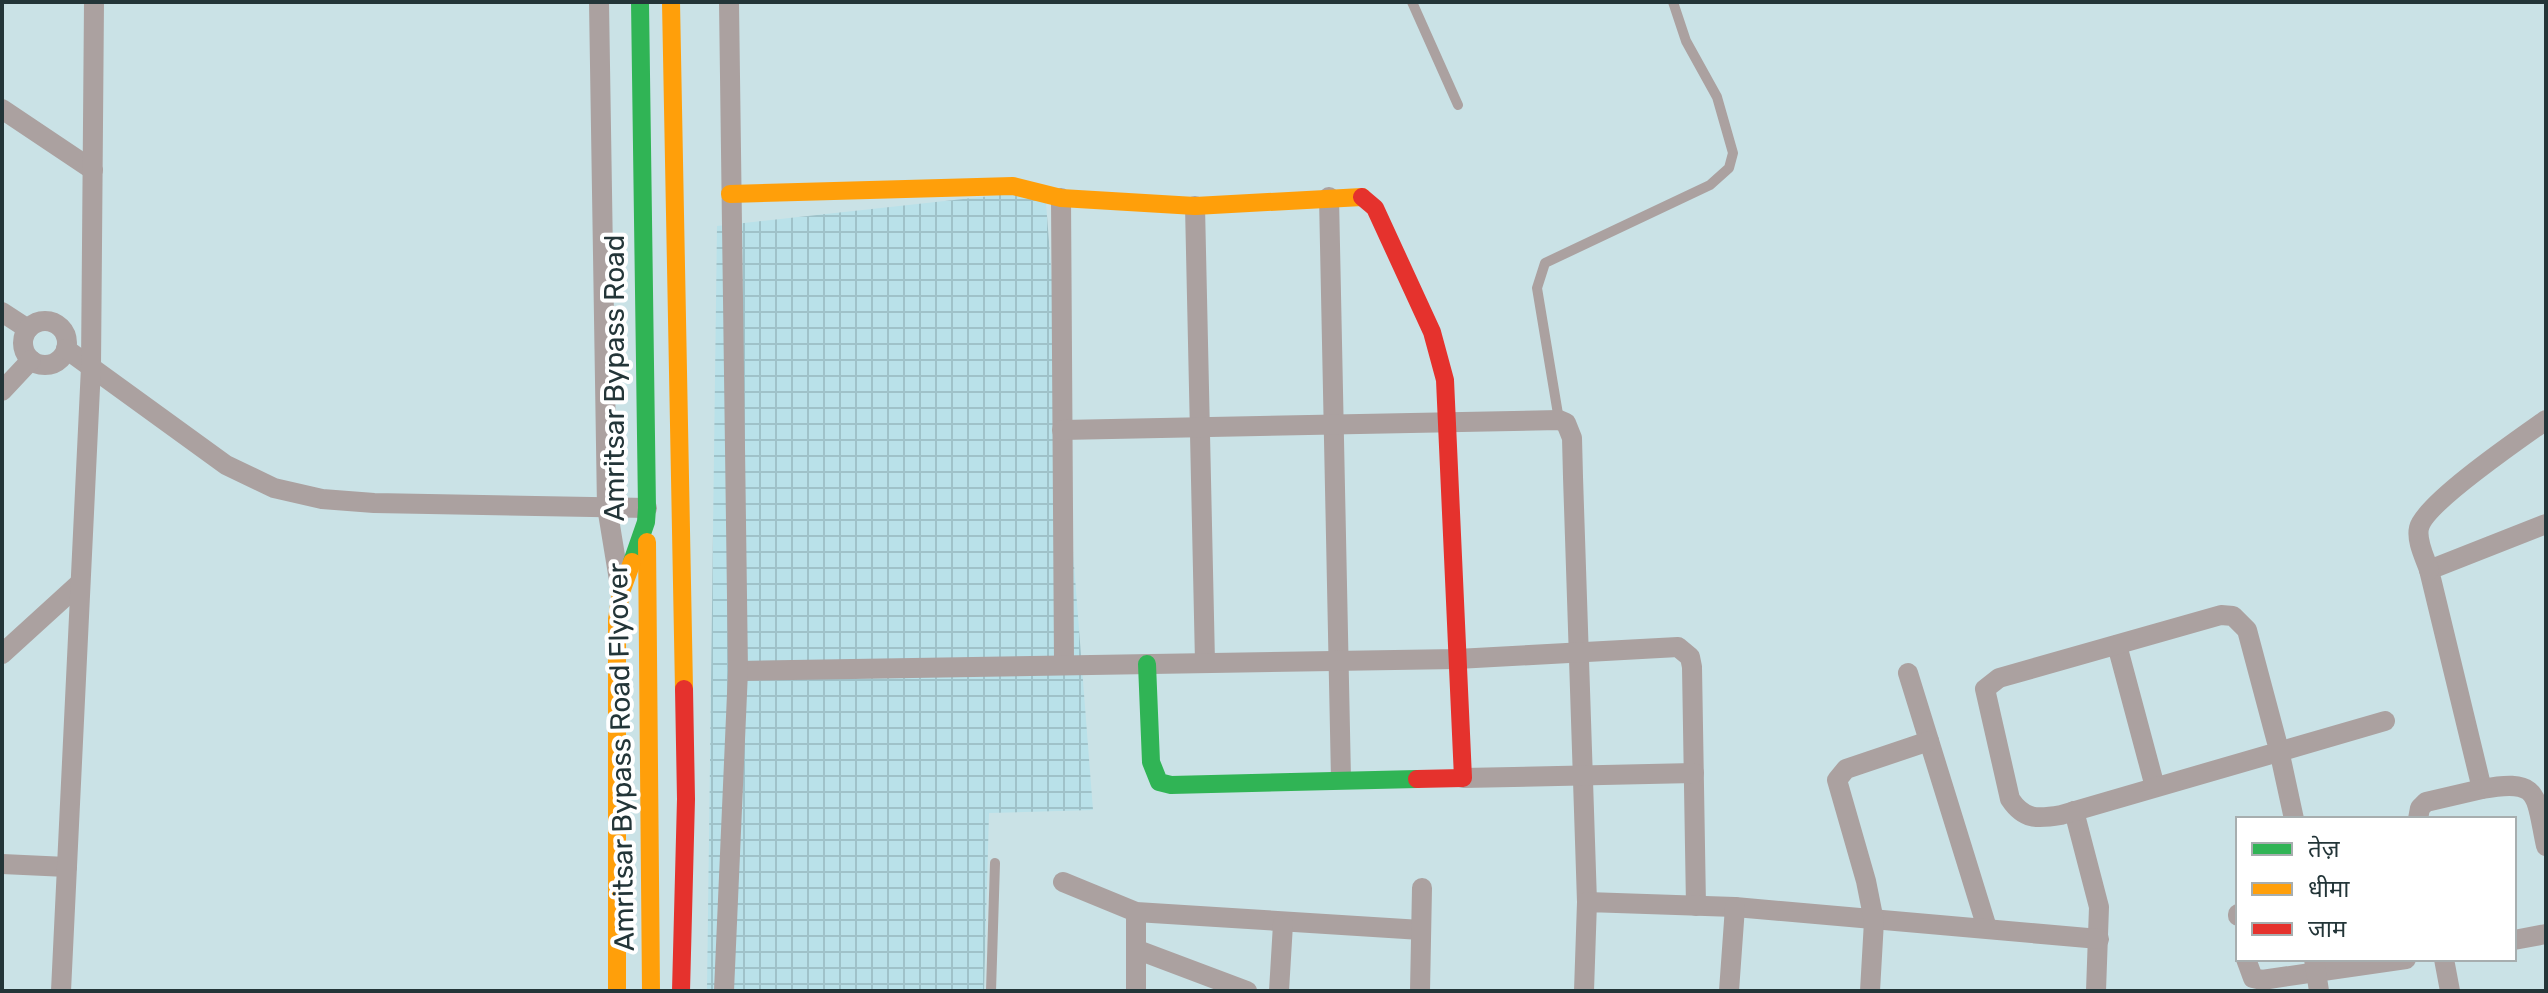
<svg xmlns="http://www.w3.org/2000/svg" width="2548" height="993" font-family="Rubik,'Noto Sans Devanagari',sans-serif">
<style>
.industrial{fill:url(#industrial-grid)}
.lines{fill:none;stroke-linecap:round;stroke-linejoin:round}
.lane{stroke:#aba1a0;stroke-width:10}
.street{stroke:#aba1a0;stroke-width:20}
.fast{stroke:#30b455;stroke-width:18}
.slow{stroke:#ff9f0a;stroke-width:18}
.jam{stroke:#e5322d;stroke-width:18}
.labels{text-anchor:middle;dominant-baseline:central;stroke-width:8;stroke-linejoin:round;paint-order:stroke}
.street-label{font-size:28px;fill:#233538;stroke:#fff}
</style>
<defs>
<pattern id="industrial-grid" width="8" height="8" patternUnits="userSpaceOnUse" patternTransform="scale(2)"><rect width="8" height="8" fill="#b9e1e9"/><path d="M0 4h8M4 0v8" fill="none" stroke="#9fc2c9"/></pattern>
</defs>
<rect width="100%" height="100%" fill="#cae2e6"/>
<path class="industrial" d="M1045,190L1093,810L989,813L984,991H707L717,226Z"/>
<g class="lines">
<g class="lane">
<path d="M1412,2L1458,105"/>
<path d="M1559,420L1537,288L1545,263L1710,185L1729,168L1733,153L1717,97L1686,41L1673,2"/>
<path d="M991,991L995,863"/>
</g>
<g class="street">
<path d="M599,2L607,507L619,580"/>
<path d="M2,109L93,170"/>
<path d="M1329,197L1341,779"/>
<path d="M1061,198L1064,663"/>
<path d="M1195,206L1205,662"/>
<path d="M2,312L28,329"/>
<circle cx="45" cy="343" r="22"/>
<path d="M66,349L226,465L274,488L322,499L374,503L647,508"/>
<path d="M2,391L31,360"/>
<path d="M1062,430L1559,420L1566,423L1572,438L1573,477L1587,902"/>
<path d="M2546,524L2429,570L2482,789C2541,778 2535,795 2546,846"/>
<path d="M2429,570C2425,558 2416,541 2419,528C2424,504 2522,437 2546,420"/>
<path d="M2117,645L2155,787"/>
<path d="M2,654L80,583"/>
<path d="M738,671L1457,659L1678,647L1690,657L1692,667L1696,906"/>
<path d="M1908,673L1987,928"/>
<path d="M1463,778L1694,773"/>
<path d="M2074,811L2099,907L2096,991"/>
<path d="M2294,819L2279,750L2247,630L2233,616L2221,615L1999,678L1985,689L2010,799C2024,820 2037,819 2061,815L2385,721"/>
<path d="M2418,819L2420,808L2426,802L2482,789"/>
<path d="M2,864L67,867"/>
<path d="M1063,882L1136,912L1421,930"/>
<path d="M2238,914V916"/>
<path d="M2514,940L2546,934"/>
<path d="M1138,950L1247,991"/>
<path d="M2246,959L2253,978L2262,980L2406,959"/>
<path d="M2314,959L2319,991"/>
<path d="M2444,959L2450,991"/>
<path d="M61,991L91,367L94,2"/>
<path d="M724,991L738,671L729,2"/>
<path d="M1136,991V912"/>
<path d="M1279,991L1283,924"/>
<path d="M1420,991L1422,888"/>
<path d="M1584,991L1587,902L1735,907L2099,939"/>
<path d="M1729,991L1735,907"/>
<path d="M1870,991L1874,921L1866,881L1837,780L1846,769L1929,741"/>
</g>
<g class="fast">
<path d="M632,562L646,522L647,508L640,2"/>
<path d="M1147,664L1151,762L1159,782L1171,785L1417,779"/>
</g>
<g class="slow">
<path d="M671,2L684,689"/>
<path d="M730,194L1013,186L1061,198L1195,206L1362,197"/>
<path d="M647,542L651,991"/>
<path d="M617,991V619L621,592L632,562"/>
</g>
<g class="jam">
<path d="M1362,197L1375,208L1432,332L1445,380L1463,778L1417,779"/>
<path d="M681,991L686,799L684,689"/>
</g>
</g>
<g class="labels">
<g class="street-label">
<text transform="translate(614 378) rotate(-90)">Amritsar Bypass Road</text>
<text transform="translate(621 757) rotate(-91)">Amritsar Bypass Road Flyover</text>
</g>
</g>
<rect width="2548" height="993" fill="none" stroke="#233538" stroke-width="8"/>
<rect x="2236" y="817" width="280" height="144" fill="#ffffff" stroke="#a7aeaf" stroke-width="2"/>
<rect x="2252" y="843" width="40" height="12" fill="#30b455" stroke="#a7aeaf" stroke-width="2"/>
<text x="2308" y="857" font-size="24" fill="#233538">तेज़</text>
<rect x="2252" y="883" width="40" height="12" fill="#ff9f0a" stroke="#a7aeaf" stroke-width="2"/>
<text x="2308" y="897" font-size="24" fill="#233538">धीमा</text>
<rect x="2252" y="923" width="40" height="12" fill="#e5322d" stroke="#a7aeaf" stroke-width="2"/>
<text x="2308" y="937" font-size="24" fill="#233538">जाम</text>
</svg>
